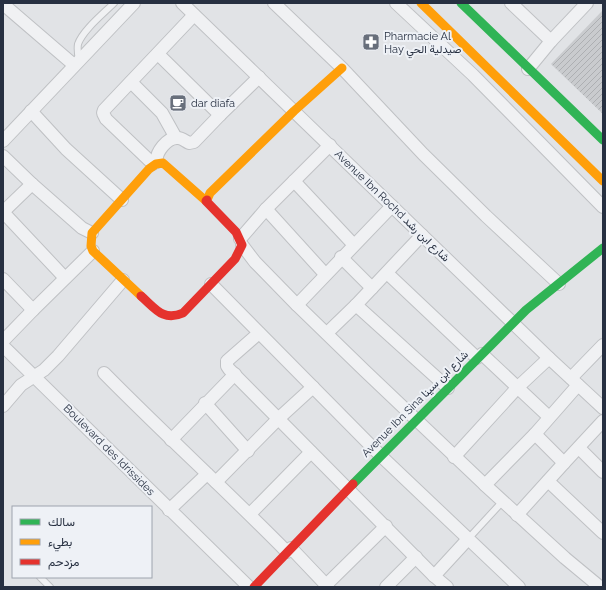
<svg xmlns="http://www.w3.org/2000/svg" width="606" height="590" font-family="Raleway,Vazirmatn,sans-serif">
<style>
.building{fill:url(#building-hatch)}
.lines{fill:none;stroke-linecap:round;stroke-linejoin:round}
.lane-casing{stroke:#bfc1c4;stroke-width:8}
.street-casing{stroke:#bfc1c4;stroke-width:14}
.lane{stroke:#f0f1f3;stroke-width:6}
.street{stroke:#f0f1f3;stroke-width:12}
.fast{stroke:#30b455;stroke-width:9}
.slow{stroke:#ff9f0a;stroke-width:9}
.jam{stroke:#e5322d;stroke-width:9}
.labels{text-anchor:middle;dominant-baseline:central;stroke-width:4;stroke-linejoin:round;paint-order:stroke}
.poi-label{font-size:11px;fill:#273041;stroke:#eef1f6;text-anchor:start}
.street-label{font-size:11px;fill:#273041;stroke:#eef1f6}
</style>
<defs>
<pattern id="building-hatch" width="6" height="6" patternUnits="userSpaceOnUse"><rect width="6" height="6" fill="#c9cbce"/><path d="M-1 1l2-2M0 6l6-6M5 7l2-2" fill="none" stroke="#adafb2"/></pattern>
</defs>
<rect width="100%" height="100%" fill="#e1e3e6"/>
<path class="building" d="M603,10V114L551,64Z"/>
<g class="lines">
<g class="lane-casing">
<g id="lane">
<path d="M79,60C78,55 77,50 78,44C83,30 103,14 114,3"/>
<path d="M468,539L503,501"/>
<path d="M40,577L50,587"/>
</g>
</g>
<g class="street-casing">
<g id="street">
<path d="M182,3L549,358L603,408"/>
<path d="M274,3L342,68L423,154L486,216L559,284"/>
<path d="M396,3L473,75L603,207"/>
<path d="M511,3L551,41"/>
<path d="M3,4L74,65"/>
<path d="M158,54L220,115"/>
<path d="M528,69L551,41L587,3"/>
<path d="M131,82L162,113L176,138"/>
<path d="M31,111L66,149L122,200"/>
<path d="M3,141L134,3"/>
<path d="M3,156L32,184L82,228L92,233"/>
<path d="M157,162C155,153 167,137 178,138C182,138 185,141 189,143L194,142L220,115L259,77"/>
<path d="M153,164L106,119L103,113L104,110L194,15"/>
<path d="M294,181L353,244"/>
<path d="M266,209L325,274"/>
<path d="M3,212L65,278"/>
<path d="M3,212L32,184"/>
<path d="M240,239L266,209L330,145"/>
<path d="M242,245L255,262L297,305L365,371L485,485L535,434L578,385"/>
<path d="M341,257L372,288"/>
<path d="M387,273L477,358"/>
<path d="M3,279L33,310"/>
<path d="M211,284L381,456L519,587"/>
<path d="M297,305L392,206"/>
<path d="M356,305L448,388"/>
<path d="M259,333L227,361V366L229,369L434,576L447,587"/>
<path d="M327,333L356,305L422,235"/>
<path d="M3,341L33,310L93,251"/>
<path d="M3,346L249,587"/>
<path d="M482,354L549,417"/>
<path d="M104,373C164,434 227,491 287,552"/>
<path d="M571,378L603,345"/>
<path d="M205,403L248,451"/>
<path d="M3,406L21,385L44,370L58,356L123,280"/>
<path d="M535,434L564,463L603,421"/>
<path d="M171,440L235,374"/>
<path d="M579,448L603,472"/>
<path d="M454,457L518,387L549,358"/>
<path d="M548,481L603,533"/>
<path d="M216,482L278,419L313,387"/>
<path d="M485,485L565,558L600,587"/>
<path d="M169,510L207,474"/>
<path d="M250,514L311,452"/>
<path d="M517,515L564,463"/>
<path d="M291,548L328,587"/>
<path d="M434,576L468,539"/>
<path d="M326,585L386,526"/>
<path d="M386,587L416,557"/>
</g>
</g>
<use href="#lane" class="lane"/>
<use href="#street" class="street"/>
<g class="fast">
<path d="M461,3L603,140"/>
<path d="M353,484L526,310L603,248"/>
</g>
<g class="slow">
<path d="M421,3L603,181"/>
<path d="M207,200L210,193L294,111L342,68"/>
<path d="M141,296L93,251L91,246L92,233L149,169L156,164L163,163L206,201"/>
</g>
<g class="jam">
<path d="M141,296C155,308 163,322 183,313L235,259L242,245L236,232L206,201L207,200"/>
<path d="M254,587L353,484"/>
</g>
</g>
<defs>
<g id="pharmacy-square" transform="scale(0.9)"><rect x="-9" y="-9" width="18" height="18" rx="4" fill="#686f7b" stroke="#eef1f6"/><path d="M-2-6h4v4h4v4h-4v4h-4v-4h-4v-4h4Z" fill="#fff"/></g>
<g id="cafe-square" transform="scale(0.9)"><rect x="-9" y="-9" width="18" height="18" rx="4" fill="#686f7b" stroke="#eef1f6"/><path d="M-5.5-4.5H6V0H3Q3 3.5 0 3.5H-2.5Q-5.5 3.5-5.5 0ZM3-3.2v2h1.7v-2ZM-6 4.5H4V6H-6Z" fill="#fff"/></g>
</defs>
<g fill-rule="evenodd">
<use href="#pharmacy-square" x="371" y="42"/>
<use href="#cafe-square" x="178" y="103"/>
</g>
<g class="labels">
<g class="poi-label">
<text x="384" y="36">Pharmacie Al<tspan x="384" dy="13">Hay صيدلية الحي</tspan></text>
<text x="191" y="103">dar diafa</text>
</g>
<g class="street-label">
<text transform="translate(392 206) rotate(44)">Avenue Ibn Rochd شارع ابن رشد</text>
<text transform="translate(415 404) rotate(-45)">Avenue Ibn Sina شارع ابن سينا</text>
<text transform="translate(109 450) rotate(45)">Boulevard des Idrissides</text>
</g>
</g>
<rect width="606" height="590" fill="none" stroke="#273041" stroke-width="8"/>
<rect x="12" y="506" width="140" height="72" fill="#eef1f6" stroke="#9ea4ae"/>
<rect x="20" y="519" width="20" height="6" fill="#30b455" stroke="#9ea4ae"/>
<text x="48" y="526" font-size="12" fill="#273041">سالك</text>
<rect x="20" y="539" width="20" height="6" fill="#ff9f0a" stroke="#9ea4ae"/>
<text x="48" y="546" font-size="12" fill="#273041">بطيء</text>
<rect x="20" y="559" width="20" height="6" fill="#e5322d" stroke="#9ea4ae"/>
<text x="48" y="566" font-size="12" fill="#273041">مزدحم</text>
</svg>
